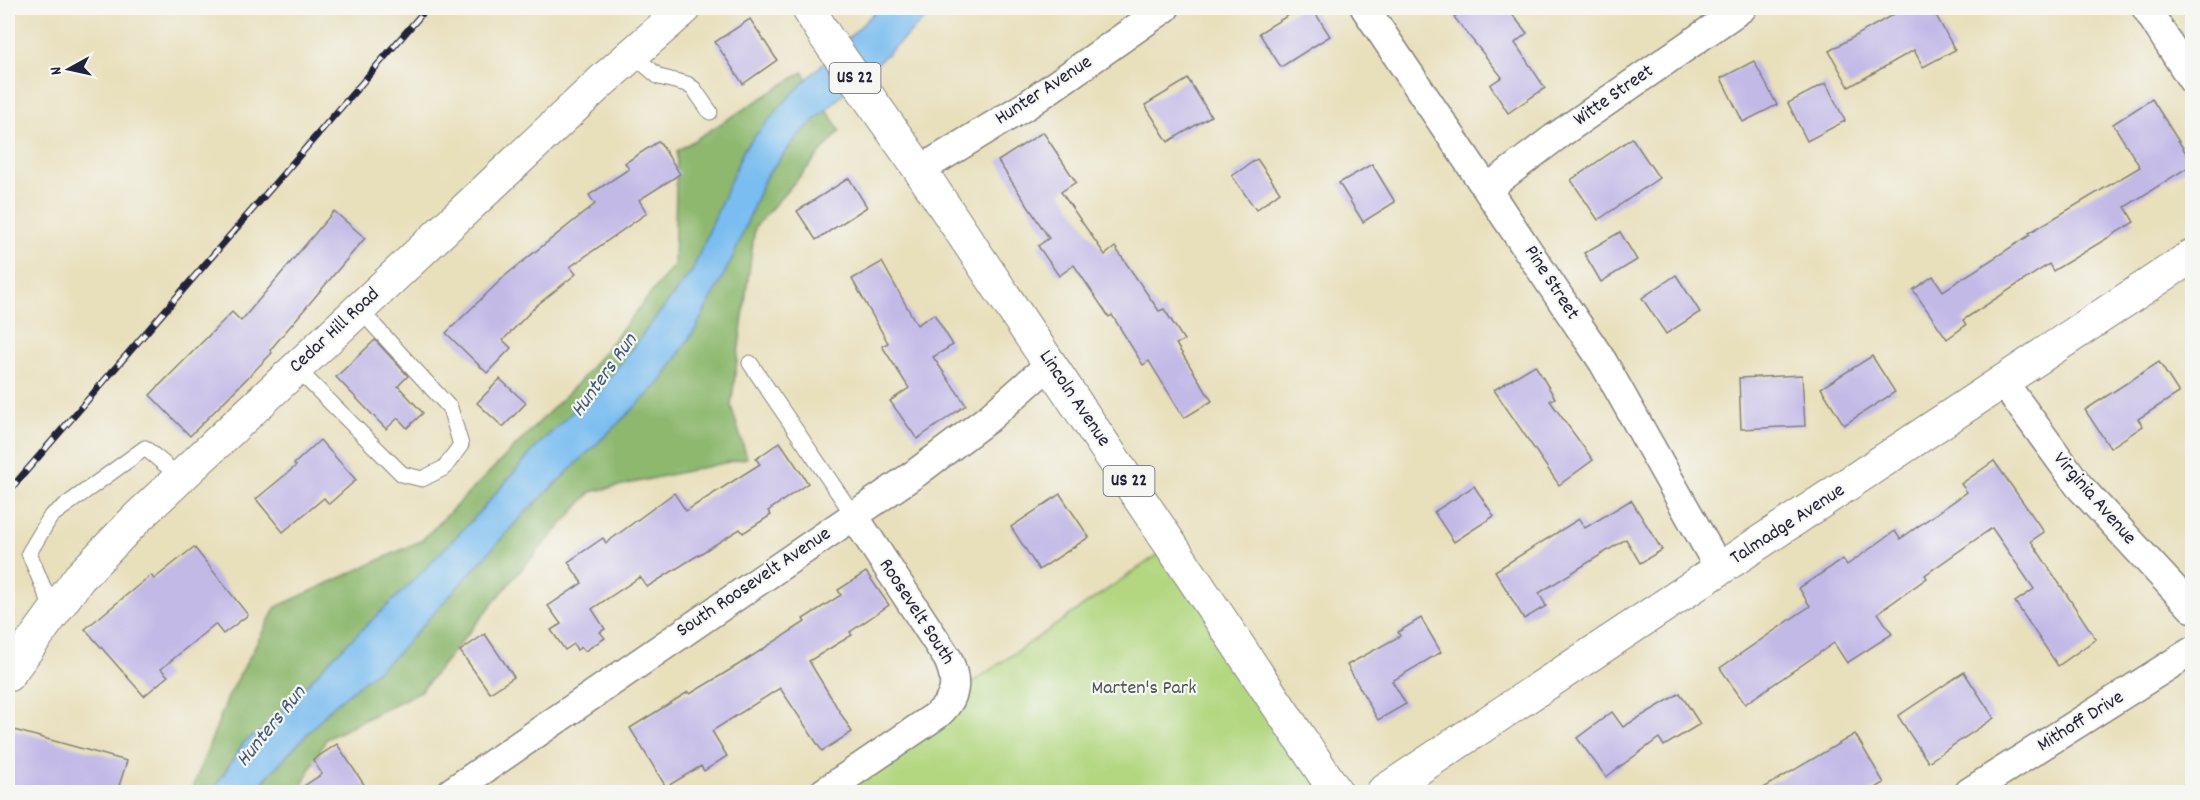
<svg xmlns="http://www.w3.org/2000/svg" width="2200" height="800" font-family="Dekko,sans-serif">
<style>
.green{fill:#b2d780;stroke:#6a7c5e;stroke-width:1.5}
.forest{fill:#8db86e;stroke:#586d54;stroke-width:1.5}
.water{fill:#7abdf0;stroke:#4e7096;stroke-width:1.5}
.building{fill:#c3b9e7}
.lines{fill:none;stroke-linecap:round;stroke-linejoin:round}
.lane-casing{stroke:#85807b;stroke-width:17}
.street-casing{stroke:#85807b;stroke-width:31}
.secondary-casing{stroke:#85807b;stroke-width:35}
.primary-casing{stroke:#85807b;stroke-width:35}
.lane{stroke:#fff;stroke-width:15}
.street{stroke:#fff;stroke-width:28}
.secondary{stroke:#fff;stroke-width:33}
.primary{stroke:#fff;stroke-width:33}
.rail-casing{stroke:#22223b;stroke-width:7}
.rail{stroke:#f6f6f2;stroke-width:4.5;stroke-dasharray:14;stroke-linecap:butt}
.labels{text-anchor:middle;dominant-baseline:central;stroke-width:4.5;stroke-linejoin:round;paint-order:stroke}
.shield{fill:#f6f6f2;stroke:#626272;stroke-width:1.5}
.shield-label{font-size:18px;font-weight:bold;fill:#22223b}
.street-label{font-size:20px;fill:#22223b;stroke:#f6f6f2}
.park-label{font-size:20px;fill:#4d5850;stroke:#f6f6f2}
.water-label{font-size:21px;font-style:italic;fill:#41587a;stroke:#f6f6f2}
</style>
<rect width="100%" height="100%" fill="#f6f6f2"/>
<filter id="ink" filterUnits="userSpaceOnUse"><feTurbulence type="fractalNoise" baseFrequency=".0167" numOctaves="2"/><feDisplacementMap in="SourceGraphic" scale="12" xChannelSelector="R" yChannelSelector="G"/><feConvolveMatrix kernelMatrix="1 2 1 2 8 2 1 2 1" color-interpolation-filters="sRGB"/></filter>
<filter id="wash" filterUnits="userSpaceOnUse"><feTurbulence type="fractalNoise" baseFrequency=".008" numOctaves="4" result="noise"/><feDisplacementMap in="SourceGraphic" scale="24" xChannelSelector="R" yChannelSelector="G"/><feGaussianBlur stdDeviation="1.35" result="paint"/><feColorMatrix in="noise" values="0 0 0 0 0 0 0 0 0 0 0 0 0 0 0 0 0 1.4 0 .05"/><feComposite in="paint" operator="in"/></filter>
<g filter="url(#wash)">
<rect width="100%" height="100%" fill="#e8dfbb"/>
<path class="green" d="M1172,545L1336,792H813Z"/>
<path class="forest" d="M803,72L840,131L755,227L731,406L747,458L591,492L517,574L421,691L326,739L298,792H191L228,697L276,607L421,541L581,380L674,265L677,151Z"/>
<path class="water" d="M879,8H937L799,135L765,178L734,255L696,328L661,382L522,516L395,656L333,706L253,792H212L244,742L265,729L334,656L405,589L476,516L539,444L582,403L595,396L692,271L744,149L786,100Z"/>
<g id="blocks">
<g class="building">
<path d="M1300,8H1312L1330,36L1281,67L1259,33Z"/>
<path d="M1466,8H1507L1527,33L1515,43L1545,88L1508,113L1490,85L1502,77L1454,17Z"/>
<path d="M1890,8H1932L1955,50L1923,67L1914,50L1849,87L1829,51L1894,14Z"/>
<path d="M750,19L777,60L743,84L715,42Z"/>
<path d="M1754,61L1777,105L1743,122L1721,78Z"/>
<path d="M1188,79L1211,116L1168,142L1145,105Z"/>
<path d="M1826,83L1845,121L1807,141L1788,103Z"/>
<path d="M2152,99L2193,164L2125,207L2134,222L2053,271L2049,264L1963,320L1966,325L1947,339L1913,290L1933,276L1943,291L2030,235L2029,233L2140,167L2113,124Z"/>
<path d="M1043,132L1076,182L1061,192L1105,255L1115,247L1159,311L1164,309L1184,340L1176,344L1212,401L1184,418L1149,361L1143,365L1112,315L1109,317L1074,265L1059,276L1038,246L1049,238L998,161Z"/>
<path d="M1632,138L1659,178L1598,220L1571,180Z"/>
<path d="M659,141L680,174L639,200L647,213L570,267L576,274L536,306L503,340L511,348L487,373L446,333L506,275L595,204L589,195L629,169L625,163Z"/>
<path d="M1257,159L1280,192L1256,210L1232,176Z"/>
<path d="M1372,164L1395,202L1363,222L1339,183Z"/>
<path d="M849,178L867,207L816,240L797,211Z"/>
<path d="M334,211L365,238L270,350L272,353L190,436L150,395L232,312L241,321Z"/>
<path d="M1620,232L1637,260L1601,282L1584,253Z"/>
<path d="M882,262L917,325L934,314L953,345L933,357L966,405L917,439L890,401L909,388L882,346L888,343L852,279Z"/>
<path d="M1676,275L1700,312L1666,334L1642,298Z"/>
<path d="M375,340L408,376L398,386L423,413L407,428L398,418L386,429L336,377Z"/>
<path d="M1872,356L1895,392L1844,425L1821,388Z"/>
<path d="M2159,362L2179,393L2138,419L2143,426L2110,448L2085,410Z"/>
<path d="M1535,365L1555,398L1550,401L1593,460L1559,485L1494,390Z"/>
<path d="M1802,375L1805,426L1741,429L1739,378Z"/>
<path d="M500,379L526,403L503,427L477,403Z"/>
<path d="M320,440L356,480L329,504L324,498L283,532L256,499L296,466L294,464Z"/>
<path d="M780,442L808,483L768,511L771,515L743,533L740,529L647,587L640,577L592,609L605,629L600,632L605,638L585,651L581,647L577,650L574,644L565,650L551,630L561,624L548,606L582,583L568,562L603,538L606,543L674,493L686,511L760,464L756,459Z"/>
<path d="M1994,461L2044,532L2031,541L2096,639L2058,666L2015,602L2034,589L1992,528L1925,575L1927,578L1878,613L1892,634L1847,663L1834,643L1745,704L1720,668L1810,606L1799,588L1843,559L1847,565L1895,531L1900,539L1967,492L1961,484Z"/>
<path d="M1474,486L1494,516L1454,542L1434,512Z"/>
<path d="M1060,494L1089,537L1039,570L1011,527Z"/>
<path d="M1631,500L1662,550L1640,563L1626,539L1539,593L1546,606L1524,619L1495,571L1579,519L1585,528Z"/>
<path d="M194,547L248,615L223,634L215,624L161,669L168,676L144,696L85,629L151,575L154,579Z"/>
<path d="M866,572L889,605L850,632L852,635L809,661L852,732L822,751L780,688L712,731L727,756L704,771L701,766L666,787L630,728L688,692L690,694L738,665L805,622L803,619L841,595L838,590Z"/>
<path d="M1421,618L1441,652L1392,681L1406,704L1378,720L1347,665L1400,636L1398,632Z"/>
<path d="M485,634L514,677L490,693L460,651Z"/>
<path d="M1964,672L1994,718L1928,762L1898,716Z"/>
<path d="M1680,693L1700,724L1664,746L1659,738L1606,777L1577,738L1612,712L1623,727Z"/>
<path d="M14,730L127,761L117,792H8V752Z"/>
<path d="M1855,734L1884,783L1869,792H1757Z"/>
<path d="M337,744L369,792H295L322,774L313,760Z"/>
</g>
</g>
</g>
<g filter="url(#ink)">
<use href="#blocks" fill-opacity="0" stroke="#85807b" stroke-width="1.5"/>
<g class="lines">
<g class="lane-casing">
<g id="lane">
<path d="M632,54L659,77L687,84L694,89L710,112"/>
<path d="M750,363L854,516"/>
<path d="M296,368L402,474L422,479L444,468L461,445L450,408L359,309"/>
<path d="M53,611L29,553L51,516L145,448L180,477"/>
</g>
</g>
<g class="street-casing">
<g id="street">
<path d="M1365,8L1603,362L1720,570"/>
<path d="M2146,8L2192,80"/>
<path d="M920,170L1027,105L1165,8"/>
<path d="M1488,188L1554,138L1742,8"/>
<path d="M2004,383L2079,486L2192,608"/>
<path d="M451,792L916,473L989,418L1050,364"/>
<path d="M824,792L937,715C957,698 958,682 948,659L854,516"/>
<path d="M1969,792L2192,651"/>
</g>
</g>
<g class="secondary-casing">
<g id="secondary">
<path d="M8,675L79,578L138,517L602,81L685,8"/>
<path d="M1383,792L2192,256"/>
</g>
</g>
<g class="primary-casing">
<path id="primary" d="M808,8L826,37L920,170L1336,792"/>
</g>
<use href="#lane" class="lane"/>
<use href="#street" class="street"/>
<use href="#secondary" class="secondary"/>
<use href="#primary" class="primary"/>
<g class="rail-casing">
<path id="rail" d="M8,492L427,8"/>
</g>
<use href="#rail" class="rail"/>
</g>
</g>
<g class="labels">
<g class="shield">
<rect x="829.5" y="63" width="51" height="30" rx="4.5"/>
<rect x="1103.5" y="466" width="51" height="30" rx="4.5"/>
</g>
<g class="shield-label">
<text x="855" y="78">US 22</text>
<text x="1129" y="481">US 22</text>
</g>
<g class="street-label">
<text transform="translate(1044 91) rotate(-33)">Hunter Avenue</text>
<text transform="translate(1614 96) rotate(-35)">Witte Street</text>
<text transform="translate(1551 283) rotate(57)">Pine Street</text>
<text transform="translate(335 331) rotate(-43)">Cedar Hill Road</text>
<text transform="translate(1074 399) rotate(56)">Lincoln Avenue</text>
<text transform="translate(2094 499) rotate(49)">Virginia Avenue</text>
<text transform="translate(1788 525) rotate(-33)">Talmadge Avenue</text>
<text transform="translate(754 583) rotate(-34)">South Roosevelt Avenue</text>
<text transform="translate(916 612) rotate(57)">Roosevelt South</text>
<text transform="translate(2081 722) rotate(-32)">Mithoff Drive</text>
</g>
<g class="park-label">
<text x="1144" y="689">Marten's Park</text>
</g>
<g class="water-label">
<text transform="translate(605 376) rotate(-54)">Hunters Run</text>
<text transform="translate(272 727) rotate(-51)">Hunters Run</text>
</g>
</g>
<rect width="2200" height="800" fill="none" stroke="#f6f6f2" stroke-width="30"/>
<g transform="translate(69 69) rotate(262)" stroke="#f6f6f2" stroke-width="4.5" paint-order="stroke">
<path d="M0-4.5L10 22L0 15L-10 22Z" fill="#22223b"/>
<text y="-9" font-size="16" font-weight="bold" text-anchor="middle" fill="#22223b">N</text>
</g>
</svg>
